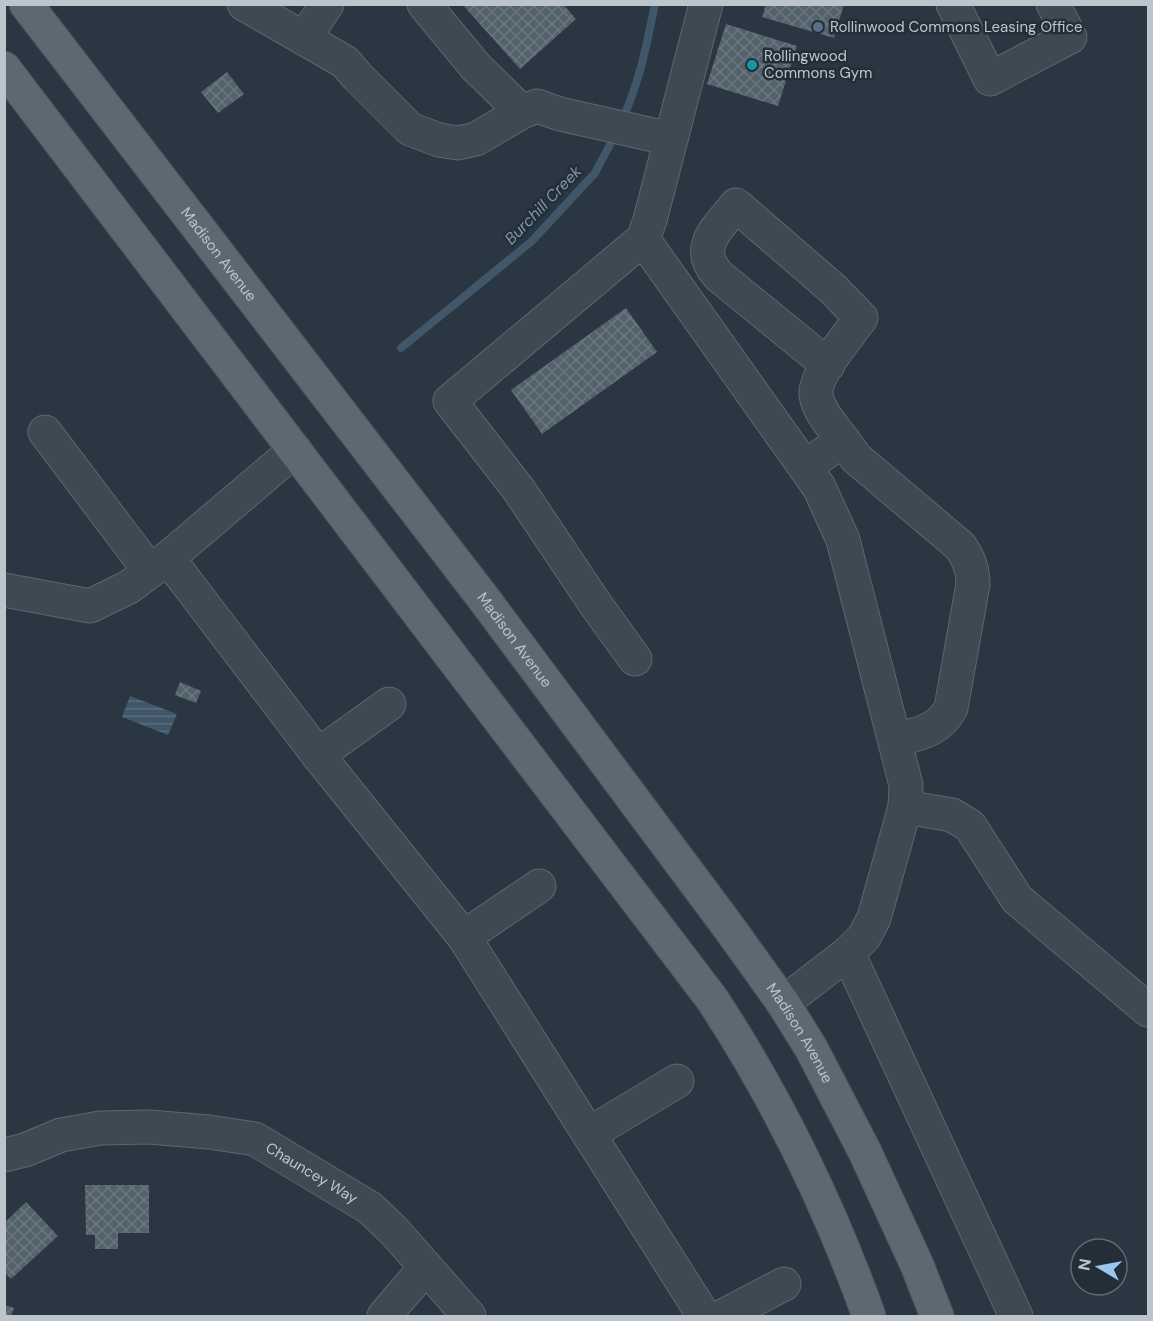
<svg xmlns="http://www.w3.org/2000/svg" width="1153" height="1321" font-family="'DM Sans',sans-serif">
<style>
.water{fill:url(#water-rules)}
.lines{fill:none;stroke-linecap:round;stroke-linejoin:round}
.stream{stroke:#415769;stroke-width:8}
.building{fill:url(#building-cross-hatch)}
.minor-casing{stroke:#5d676f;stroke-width:35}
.major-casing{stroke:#48525b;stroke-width:35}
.minor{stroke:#3e4952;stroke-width:33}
.major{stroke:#5d6871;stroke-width:33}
.service-dot{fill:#5c6f8a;stroke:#232e37;stroke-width:2}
.culture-dot{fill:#0f9aa8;stroke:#232e37;stroke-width:2}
.labels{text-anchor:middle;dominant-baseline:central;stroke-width:5;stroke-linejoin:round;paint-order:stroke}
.poi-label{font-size:15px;fill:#bcc4cc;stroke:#232e37;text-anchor:start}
.street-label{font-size:15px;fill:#bcc4cc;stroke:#232e37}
.water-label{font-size:16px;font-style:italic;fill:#7f97ab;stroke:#232e37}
</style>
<defs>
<pattern id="water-rules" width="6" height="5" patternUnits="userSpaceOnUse" patternTransform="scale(1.5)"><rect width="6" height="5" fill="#415769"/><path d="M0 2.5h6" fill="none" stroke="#5a6e7d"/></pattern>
<pattern id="building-cross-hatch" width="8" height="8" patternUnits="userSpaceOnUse" patternTransform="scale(1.5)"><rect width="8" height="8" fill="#54626c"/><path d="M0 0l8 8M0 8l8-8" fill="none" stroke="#6b7780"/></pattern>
</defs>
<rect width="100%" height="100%" fill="#2a3742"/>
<path class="water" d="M130,696L177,714L168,735L122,717Z"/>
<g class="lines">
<g class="stream">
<path d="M622,120C639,84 647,44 655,4"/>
<path d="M401,348L532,241L595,173L615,135"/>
</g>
</g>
<g class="building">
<path d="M462,4H563L576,19L520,69Z"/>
<path d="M766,4H844L834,38L762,17Z"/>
<path d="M726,24L797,46L778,106L707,84Z"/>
<path d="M227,72L244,94L218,113L201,92Z"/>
<path d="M626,308L657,352L542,434L511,390Z"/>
<path d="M180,682L201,691L196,703L175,695Z"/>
<path d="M85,1185H149V1233H118V1249H95V1235H86Z"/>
<path d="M26,1202L58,1236L11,1279L4,1272V1223Z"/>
<path d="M5,1305L14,1308L11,1316H5Z"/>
</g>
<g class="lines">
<g class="minor-casing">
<g id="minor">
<path d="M244,4L345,62L357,76L410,129L439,140L458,143L476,139L522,112L537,106L560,114L671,139"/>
<path d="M424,4L476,67L522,112"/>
<path d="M706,4L650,220L643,239L819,487L843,540L906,785L905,807L874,918L864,937L848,953L783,1003"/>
<path d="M953,4L990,79L1070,37L1053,4"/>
<path d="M304,39L327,4"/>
<path d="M45,432L149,570"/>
<path d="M843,440L856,458L960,546C968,558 973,568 973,584L951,708C939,731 918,734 895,740"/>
<path d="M805,467L843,440C834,428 818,411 816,395C814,375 849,335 861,318L833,289L736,205C717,229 693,248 719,276L828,365"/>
<path d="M168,558L318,755L464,937L704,1316"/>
<path d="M4,590L90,606L129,587L168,558L295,450"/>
<path d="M635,659L596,605L519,490L450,401L643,239"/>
<path d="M318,755L389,704"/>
<path d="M905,807L952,815L970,826L1017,899L1148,1010"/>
<path d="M464,937L539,886"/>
<path d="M848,953L1016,1316"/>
<path d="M589,1134L677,1081"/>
<path id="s1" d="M4,1155L25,1150L61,1135L100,1128L149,1127L209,1132L255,1139L370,1208L394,1231L469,1316"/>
<path d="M384,1316L426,1267"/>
<path d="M723,1316L784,1284"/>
</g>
</g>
<g class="major-casing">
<g id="major">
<path id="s2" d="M26,4L484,599L730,929L783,1003L811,1048L865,1152L917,1265L937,1316"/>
<path d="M4,68L712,999C777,1098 829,1205 869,1316"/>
</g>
</g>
<use href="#minor" class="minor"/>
<use href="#major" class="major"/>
</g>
<circle class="service-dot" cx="818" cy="27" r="6"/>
<circle class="culture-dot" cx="752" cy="65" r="6"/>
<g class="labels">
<g class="poi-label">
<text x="830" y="27">Rollinwood Commons Leasing Office</text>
<text x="764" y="56">Rollingwood<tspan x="764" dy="17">Commons Gym</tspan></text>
</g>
<g class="street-label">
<text stroke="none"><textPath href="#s2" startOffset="316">Madison Avenue</textPath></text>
<text stroke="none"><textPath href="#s2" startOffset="802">Madison Avenue</textPath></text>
<text stroke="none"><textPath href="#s2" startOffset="1288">Madison Avenue</textPath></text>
<text stroke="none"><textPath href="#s1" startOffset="322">Chauncey Way</textPath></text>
</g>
<g class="water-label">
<text transform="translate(543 205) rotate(-46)">Burchill Creek</text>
</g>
</g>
<rect width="1153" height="1321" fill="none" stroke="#bcc4cc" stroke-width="12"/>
<g transform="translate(1099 1267) rotate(280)"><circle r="28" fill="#232e37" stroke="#606a73" stroke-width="1.5"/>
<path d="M0-4.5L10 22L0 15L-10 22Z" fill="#9cc6f0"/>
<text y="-9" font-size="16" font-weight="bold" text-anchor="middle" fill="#bcc4cc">N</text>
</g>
</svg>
